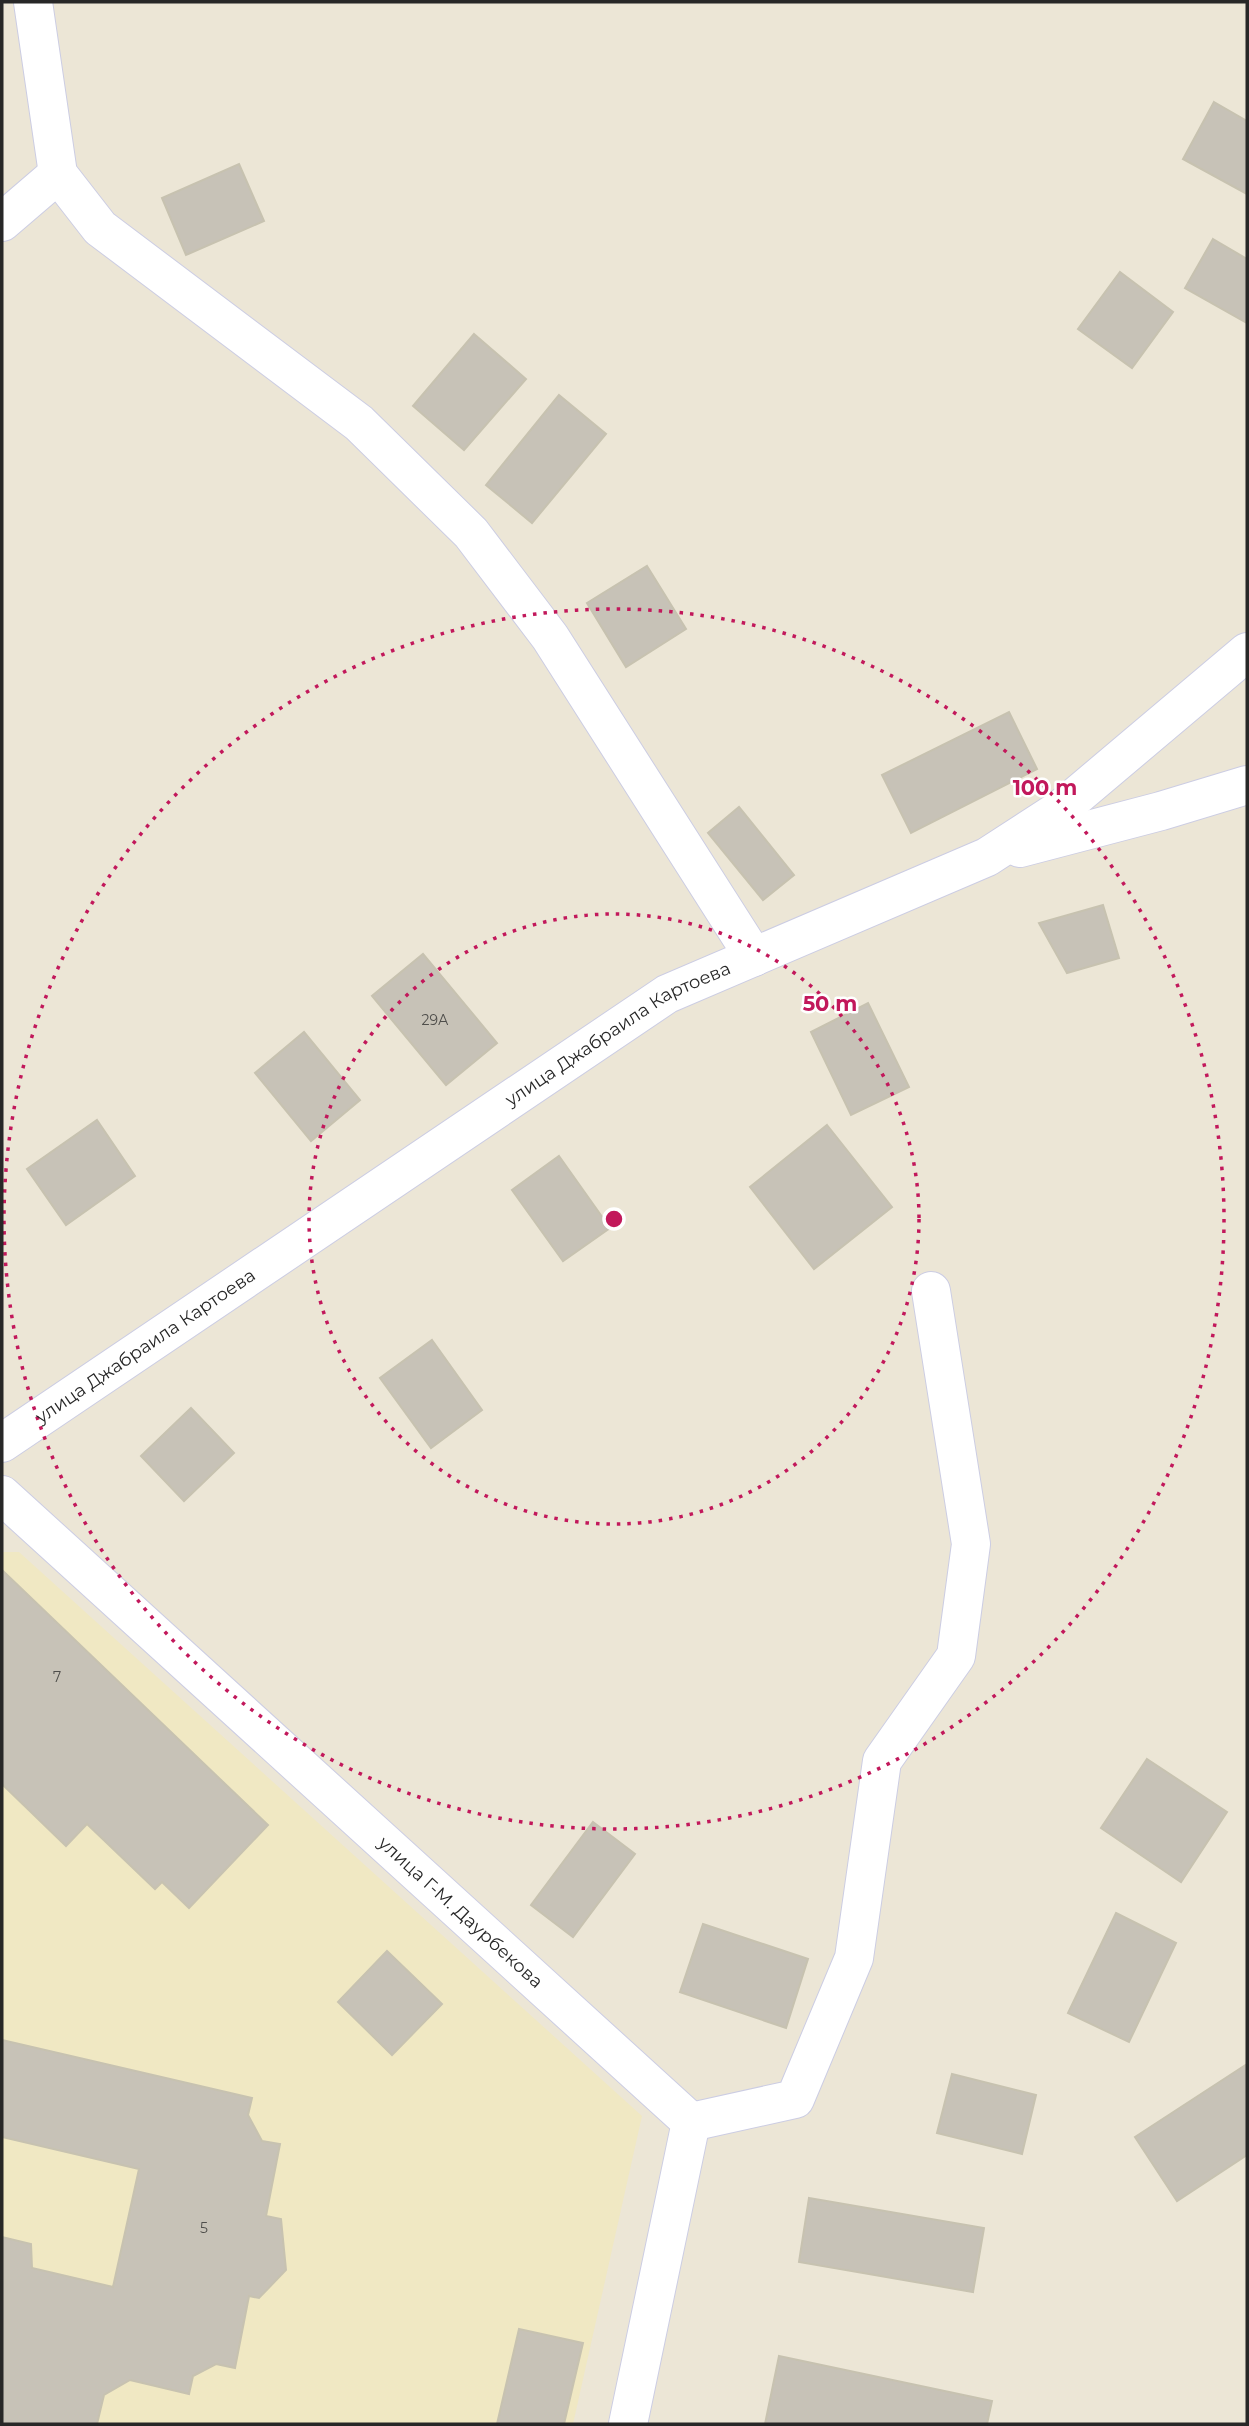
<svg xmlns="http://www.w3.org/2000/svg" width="1249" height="2426" font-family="Montserrat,sans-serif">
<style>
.education{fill:#f0e8c3}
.building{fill:#c7c2b7;stroke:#c7c2b0;stroke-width:2}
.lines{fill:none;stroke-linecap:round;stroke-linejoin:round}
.minor-casing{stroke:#cccde3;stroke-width:40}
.minor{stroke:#fff;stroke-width:38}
.ring{fill:none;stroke:#c2185b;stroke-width:3.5;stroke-dasharray:3.5 7}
.labels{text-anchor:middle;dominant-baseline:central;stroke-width:5;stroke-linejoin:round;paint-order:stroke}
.number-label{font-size:14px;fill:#4f4e4b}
.street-label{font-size:18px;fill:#272727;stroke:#fff}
.centre{fill:#c2185b;stroke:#fff;stroke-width:3.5}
.ring-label{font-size:21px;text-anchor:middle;font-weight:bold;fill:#c2185b;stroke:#fff;stroke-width:5;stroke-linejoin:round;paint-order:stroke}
</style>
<rect width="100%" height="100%" fill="#ece6d6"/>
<path class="education" d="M2,1552H19L642,2116L573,2424H2Z"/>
<g class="building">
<path d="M1214,102L1247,121V194L1183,159Z"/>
<path d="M239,164L264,221L186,255L162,198Z"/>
<path d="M1213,239L1247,259V323L1185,288Z"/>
<path d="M1120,272L1173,312L1132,368L1078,329Z"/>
<path d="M474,334L526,379L464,450L413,406Z"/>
<path d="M559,395L606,434L532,523L486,485Z"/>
<path d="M647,566L686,629L626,667L587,603Z"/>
<path d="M1009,712L1037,769L911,833L882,775Z"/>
<path d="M739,807L794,875L763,900L708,833Z"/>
<path d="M1103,905L1119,958L1067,973L1039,923Z"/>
<path d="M423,954L497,1043L446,1085L372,996Z"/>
<path d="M868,1003L909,1087L851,1115L811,1032Z"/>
<path d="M304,1032L360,1100L311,1141L255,1073Z"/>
<path d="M97,1120L135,1176L66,1225L27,1169Z"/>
<path d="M827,1125L892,1207L814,1269L750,1187Z"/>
<path d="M559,1156L610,1228L563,1261L512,1190Z"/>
<path d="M432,1340L482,1410L431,1448L380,1378Z"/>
<path d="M191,1408L234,1453L184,1501L141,1456Z"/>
<path d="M2,1570L268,1825L189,1908L162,1882L155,1889L87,1824L66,1846L2,1784Z"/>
<path d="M1147,1759L1227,1812L1181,1882L1101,1828Z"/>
<path d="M593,1822L635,1854L573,1937L531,1905Z"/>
<path d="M1116,1913L1176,1943L1129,2042L1068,2013Z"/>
<path d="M703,1924L808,1959L786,2028L680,1992Z"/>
<path d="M387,1951L442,2004L392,2055L338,2002Z"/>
<path d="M2,2040L252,2098L248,2115L262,2141L280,2144L266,2216L281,2219L286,2270L259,2298L249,2296L235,2368L216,2364L193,2376L189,2394L130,2380L104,2395L97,2424H2V2237L31,2244L32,2268L113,2287L139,2169L2,2137Z"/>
<path d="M1247,2064V2155L1177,2201L1135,2137Z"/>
<path d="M952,2074L1036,2095L1022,2154L937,2133Z"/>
<path d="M809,2198L984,2228L973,2292L799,2262Z"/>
<path d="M519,2329L583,2343L564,2424H497Z"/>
<path d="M779,2356L992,2401L987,2424H765Z"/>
</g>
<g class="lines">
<g class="minor-casing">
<g id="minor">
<path d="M33,2L58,174L100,228L359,423L471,533L550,637L754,957"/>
<path d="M2,222L58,174"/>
<path d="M1020,848L1161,811L1247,785"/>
<path id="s1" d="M2,1443L667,994L987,857L1061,809L1247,652"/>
<path id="s2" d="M2,1495L691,2122L628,2424"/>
<path d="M691,2122L795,2099L854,1958L882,1761L956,1656L971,1544L931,1291"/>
</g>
</g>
<use href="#minor" class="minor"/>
</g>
<g class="ring">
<circle cx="614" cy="1219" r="305"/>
<circle cx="614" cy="1219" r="610"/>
</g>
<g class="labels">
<g class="number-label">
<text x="435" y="1020">29А</text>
<text x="57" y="1677">7</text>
<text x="204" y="2228">5</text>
</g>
<g class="street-label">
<text stroke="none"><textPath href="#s1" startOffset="740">улица Джабраила Картоева</textPath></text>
<text stroke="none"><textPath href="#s1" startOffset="173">улица Джабраила Картоева</textPath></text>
<text stroke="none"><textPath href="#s2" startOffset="620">улица Г-М. Даурбекова</textPath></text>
</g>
</g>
<circle cx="614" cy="1219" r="10" class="centre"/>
<g class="ring-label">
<text x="1045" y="795">100 m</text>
<text x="830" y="1011">50 m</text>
</g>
<rect width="1249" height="2426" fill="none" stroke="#272727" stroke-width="7"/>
</svg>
